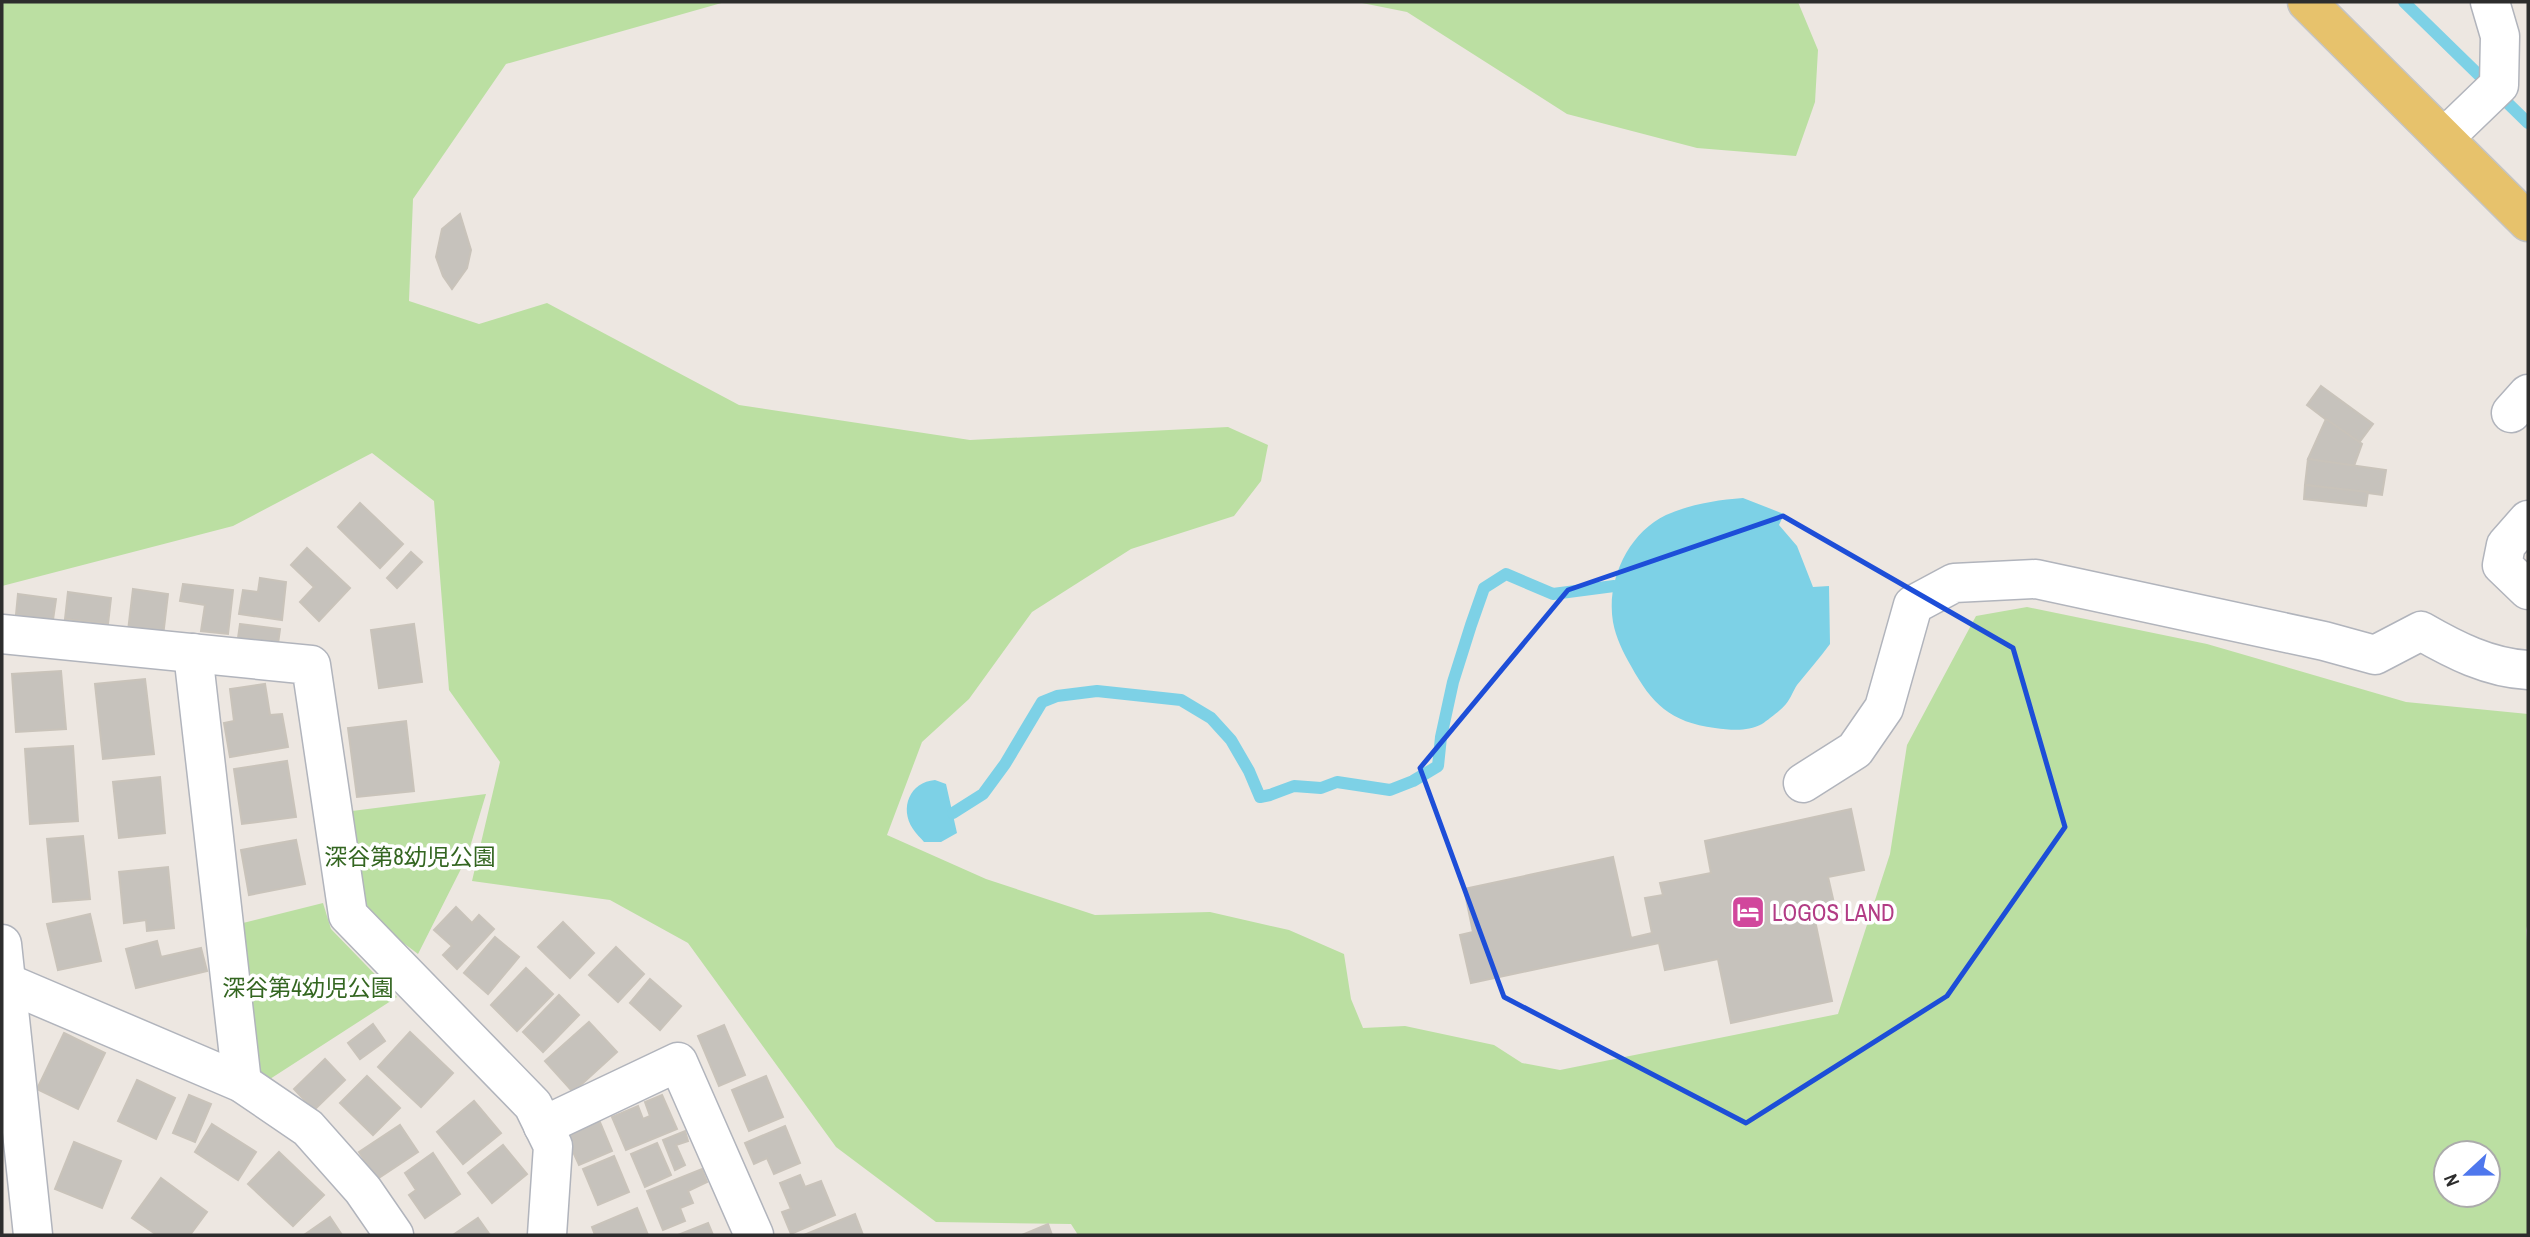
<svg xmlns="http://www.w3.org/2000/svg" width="2530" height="1237" font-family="'Archivo Narrow','Noto Sans JP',sans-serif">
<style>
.green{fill:#bbdfa2;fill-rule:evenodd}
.water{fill:#7dd1e6}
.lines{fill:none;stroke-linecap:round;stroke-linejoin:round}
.stream{stroke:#7dd1e6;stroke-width:12}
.building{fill:#c6c2bc;stroke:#c9c3ba;stroke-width:2}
.minor-casing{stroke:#b1b4bc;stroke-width:41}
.major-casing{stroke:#c4c4c4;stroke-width:41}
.minor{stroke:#fff;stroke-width:38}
.major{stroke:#e7c26c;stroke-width:38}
.marked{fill:none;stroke:#1d4ed8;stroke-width:5;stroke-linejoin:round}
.labels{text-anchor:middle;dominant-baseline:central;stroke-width:7;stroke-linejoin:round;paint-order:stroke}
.park-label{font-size:23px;fill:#346621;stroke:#fff}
.hotel-label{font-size:23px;fill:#b23c85;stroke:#fff;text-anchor:start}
</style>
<rect width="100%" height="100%" fill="#ede7e1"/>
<g class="green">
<path d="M2,2H725L506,64L413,199L409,301L479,324L547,303L739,405L970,440L1228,427L1268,445L1261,481L1234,516L1131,549L1032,612L969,699L922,742L887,835L986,879L1095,915L1210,912L1289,930L1344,954L1351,999L1363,1028L1405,1026L1494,1045L1522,1063L1560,1070L1838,1014L1890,854L1907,745L1976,616L2027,607L2207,644L2406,702L2528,714V922L2526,930L2528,955V1235H1078L1071,1224L936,1222L836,1147L688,943L610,900L472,881L500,762L449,690L434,501L372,453L233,526L2,586ZM2446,1153H2488V1195H2446Z"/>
<path d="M1357,2H1798L1818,50L1815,102L1796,156L1697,148L1567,114L1407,12Z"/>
<path d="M486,794L467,857L418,954C403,942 383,931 372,914C355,889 356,841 352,811Z"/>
<path d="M323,903L331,929L397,997L270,1079L260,1075L243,923Z"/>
</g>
<g class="water">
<path d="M1743,498L1784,514L1779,525L1797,546L1813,587L1829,586L1830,644C1820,658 1808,671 1797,685C1793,691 1791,698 1786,704C1781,710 1769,719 1762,724C1747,732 1731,730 1715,728C1670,722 1652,704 1631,666C1623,652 1616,638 1613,622C1606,581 1628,533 1666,515C1691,504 1717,500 1743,498Z"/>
<path d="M935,780L946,784L957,833L941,842H924C921,838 916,834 913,829C899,808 910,782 935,780Z"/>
</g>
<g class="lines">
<g class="stream">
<path d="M2404,2L2528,123"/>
<path d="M953,813L983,794L1005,764L1042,702L1057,696L1097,691L1181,700L1211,718L1231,740L1249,771L1260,797L1270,795L1294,786L1321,788L1337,782L1390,790L1413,781L1438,766L1441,737L1453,682L1471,625L1484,588L1506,574L1553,594L1614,586"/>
</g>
</g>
<g class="building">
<path d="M460,214L471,250L467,268L452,289L443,276L436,257L442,229Z"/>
<path d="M2321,386L2373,424L2358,444L2307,405Z"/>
<path d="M2326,419L2362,444L2354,466L2308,459Z"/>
<path d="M2308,459L2386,470L2382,495L2305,485Z"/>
<path d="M2305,485L2368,492L2366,506L2304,499Z"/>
<path d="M360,503L403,544L380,568L338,527Z"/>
<path d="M307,548L350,588L319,621L300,602L314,587L291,565Z"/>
<path d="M411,552L422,562L397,588L387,578Z"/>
<path d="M260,578L286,582L282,620L239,614L243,590L258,592Z"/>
<path d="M183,584L233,590L228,634L201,631L205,605L180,601Z"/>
<path d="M133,589L168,594L163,636L128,631Z"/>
<path d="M68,592L111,598L108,624L65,619Z"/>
<path d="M18,594L56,599L53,620L16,615Z"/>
<path d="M240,624L280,629L277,651L237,645Z"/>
<path d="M414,624L422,682L379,688L371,630Z"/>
<path d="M61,671L66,729L16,732L12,674Z"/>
<path d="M145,679L154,754L103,759L95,684Z"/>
<path d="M265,684L270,715L282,714L288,747L230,757L224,723L234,721L230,689Z"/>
<path d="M406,721L414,791L357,797L348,728Z"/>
<path d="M73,746L78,821L30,824L25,749Z"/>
<path d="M287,761L296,817L242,824L234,769Z"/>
<path d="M160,777L165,833L119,838L113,782Z"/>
<path d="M1851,809L1864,870L1828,877L1836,912L1814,916L1832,1001L1731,1023L1718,959L1665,970L1659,943L1471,983L1460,935L1473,932L1464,889L1613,857L1631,938L1652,933L1645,898L1663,895L1660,883L1711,873L1705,841Z"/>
<path d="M83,836L90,899L53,902L47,839Z"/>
<path d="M296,840L305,884L249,895L241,850Z"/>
<path d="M168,867L174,928L147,931L146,920L124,923L119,872Z"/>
<path d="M456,907L472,923L479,915L494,929L457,969L443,955L452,946L434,930Z"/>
<path d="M90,914L101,961L58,970L47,924Z"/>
<path d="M563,922L594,953L570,978L538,947Z"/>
<path d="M495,937L519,957L488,994L464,973Z"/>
<path d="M157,941L161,957L201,948L207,971L136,988L126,949Z"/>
<path d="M616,947L644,974L618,1002L589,975Z"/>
<path d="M526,968L553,994L517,1031L491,1005Z"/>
<path d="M650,979L681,1006L660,1030L630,1003Z"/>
<path d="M559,995L579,1015L543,1052L523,1032Z"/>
<path d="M589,1022L617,1052L573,1092L545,1061Z"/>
<path d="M373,1024L385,1041L360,1059L348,1043Z"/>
<path d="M724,1025L745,1075L719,1086L698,1036Z"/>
<path d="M410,1032L453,1073L421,1107L378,1067Z"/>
<path d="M64,1033L105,1053L78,1109L37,1089Z"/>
<path d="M325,1059L345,1080L314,1110L294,1089Z"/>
<path d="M367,1076L400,1108L373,1135L340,1103Z"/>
<path d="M766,1076L783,1117L749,1131L732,1090Z"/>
<path d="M137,1080L175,1098L156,1139L118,1121Z"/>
<path d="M189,1095L211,1104L195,1142L173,1133Z"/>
<path d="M662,1095L677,1129L626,1150L612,1117L638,1106L643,1119L650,1116L645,1102Z"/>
<path d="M474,1101L501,1133L463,1164L437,1132Z"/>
<path d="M599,1120L612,1151L579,1165L565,1134Z"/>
<path d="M212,1124L256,1152L238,1180L195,1152Z"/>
<path d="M400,1125L418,1152L377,1179L359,1152Z"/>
<path d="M785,1126L800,1163L774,1174L767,1158L754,1164L745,1143Z"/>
<path d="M685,1131L688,1141L676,1145L685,1165L675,1170L663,1140Z"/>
<path d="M74,1142L121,1161L102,1208L55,1189Z"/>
<path d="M657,1143L671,1175L645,1187L631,1154Z"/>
<path d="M503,1145L527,1174L492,1203L468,1173Z"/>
<path d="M279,1152L324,1195L293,1226L248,1184Z"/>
<path d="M433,1153L460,1194L425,1218L409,1195L416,1190L405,1173Z"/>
<path d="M614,1156L629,1192L598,1205L583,1169Z"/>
<path d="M702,1169L707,1182L688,1191L693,1203L680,1208L685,1221L663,1230L647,1191Z"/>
<path d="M800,1175L805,1187L821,1181L835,1215L791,1234L782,1212L791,1209L780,1183Z"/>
<path d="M161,1178L207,1212L190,1235H157L132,1218Z"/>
<path d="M637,1208L648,1235H595L592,1227Z"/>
<path d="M855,1214L863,1235H804Z"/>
<path d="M330,1217L342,1235H304Z"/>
<path d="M478,1218L490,1235H453Z"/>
<path d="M708,1223L713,1235H678Z"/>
<path d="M1048,1224L1052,1235H1022Z"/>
</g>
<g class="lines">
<g class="minor-casing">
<g id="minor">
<path d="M2444,138L2499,85L2500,36L2490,2"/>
<path d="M2511,413L2528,394"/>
<path d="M2528,520L2506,545L2502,565L2528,590"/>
<path d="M2,634L311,665L348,915L533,1105L553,1146L547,1235"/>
<path d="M193,653L242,1083"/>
<path d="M1803,783L1855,750L1884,708L1913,605L1954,583L2036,579L2324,641L2375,655L2421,631C2454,650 2489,668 2528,670"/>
<path d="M2,944L33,1235"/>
<path d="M5,982L242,1083L308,1128L363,1190L394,1235"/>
<path d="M543,1126L678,1062L754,1235"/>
</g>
</g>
<g class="major-casing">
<path id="major" d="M2307,2L2528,222"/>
</g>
<use href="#minor" class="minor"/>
<use href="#major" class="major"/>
</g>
<path class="marked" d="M1783,516L2013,648L2065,827L1947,996L1746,1123L1504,997L1420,768L1568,590Z"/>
<defs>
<g id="hotel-square" transform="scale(1.75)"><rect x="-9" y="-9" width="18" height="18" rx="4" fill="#d1479c" stroke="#fff"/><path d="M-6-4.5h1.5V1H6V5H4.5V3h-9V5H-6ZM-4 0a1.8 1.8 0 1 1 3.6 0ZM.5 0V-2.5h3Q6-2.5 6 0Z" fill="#fff"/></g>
</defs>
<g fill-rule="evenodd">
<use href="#hotel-square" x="1748" y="912"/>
</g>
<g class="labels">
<g class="park-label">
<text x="410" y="856">深谷第8幼児公園</text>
<text x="308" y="987">深谷第4幼児公園</text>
</g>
<g class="hotel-label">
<text x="1772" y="912">LOGOS LAND</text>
</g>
</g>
<rect width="2530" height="1237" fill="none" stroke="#2d2d2d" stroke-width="7"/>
<g transform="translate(2467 1174) rotate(248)"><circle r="33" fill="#ffffff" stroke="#ababab" stroke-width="2"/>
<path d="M0-5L12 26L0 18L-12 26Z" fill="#4e77ed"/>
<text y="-10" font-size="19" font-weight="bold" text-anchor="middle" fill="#2d2d2d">N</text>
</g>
</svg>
